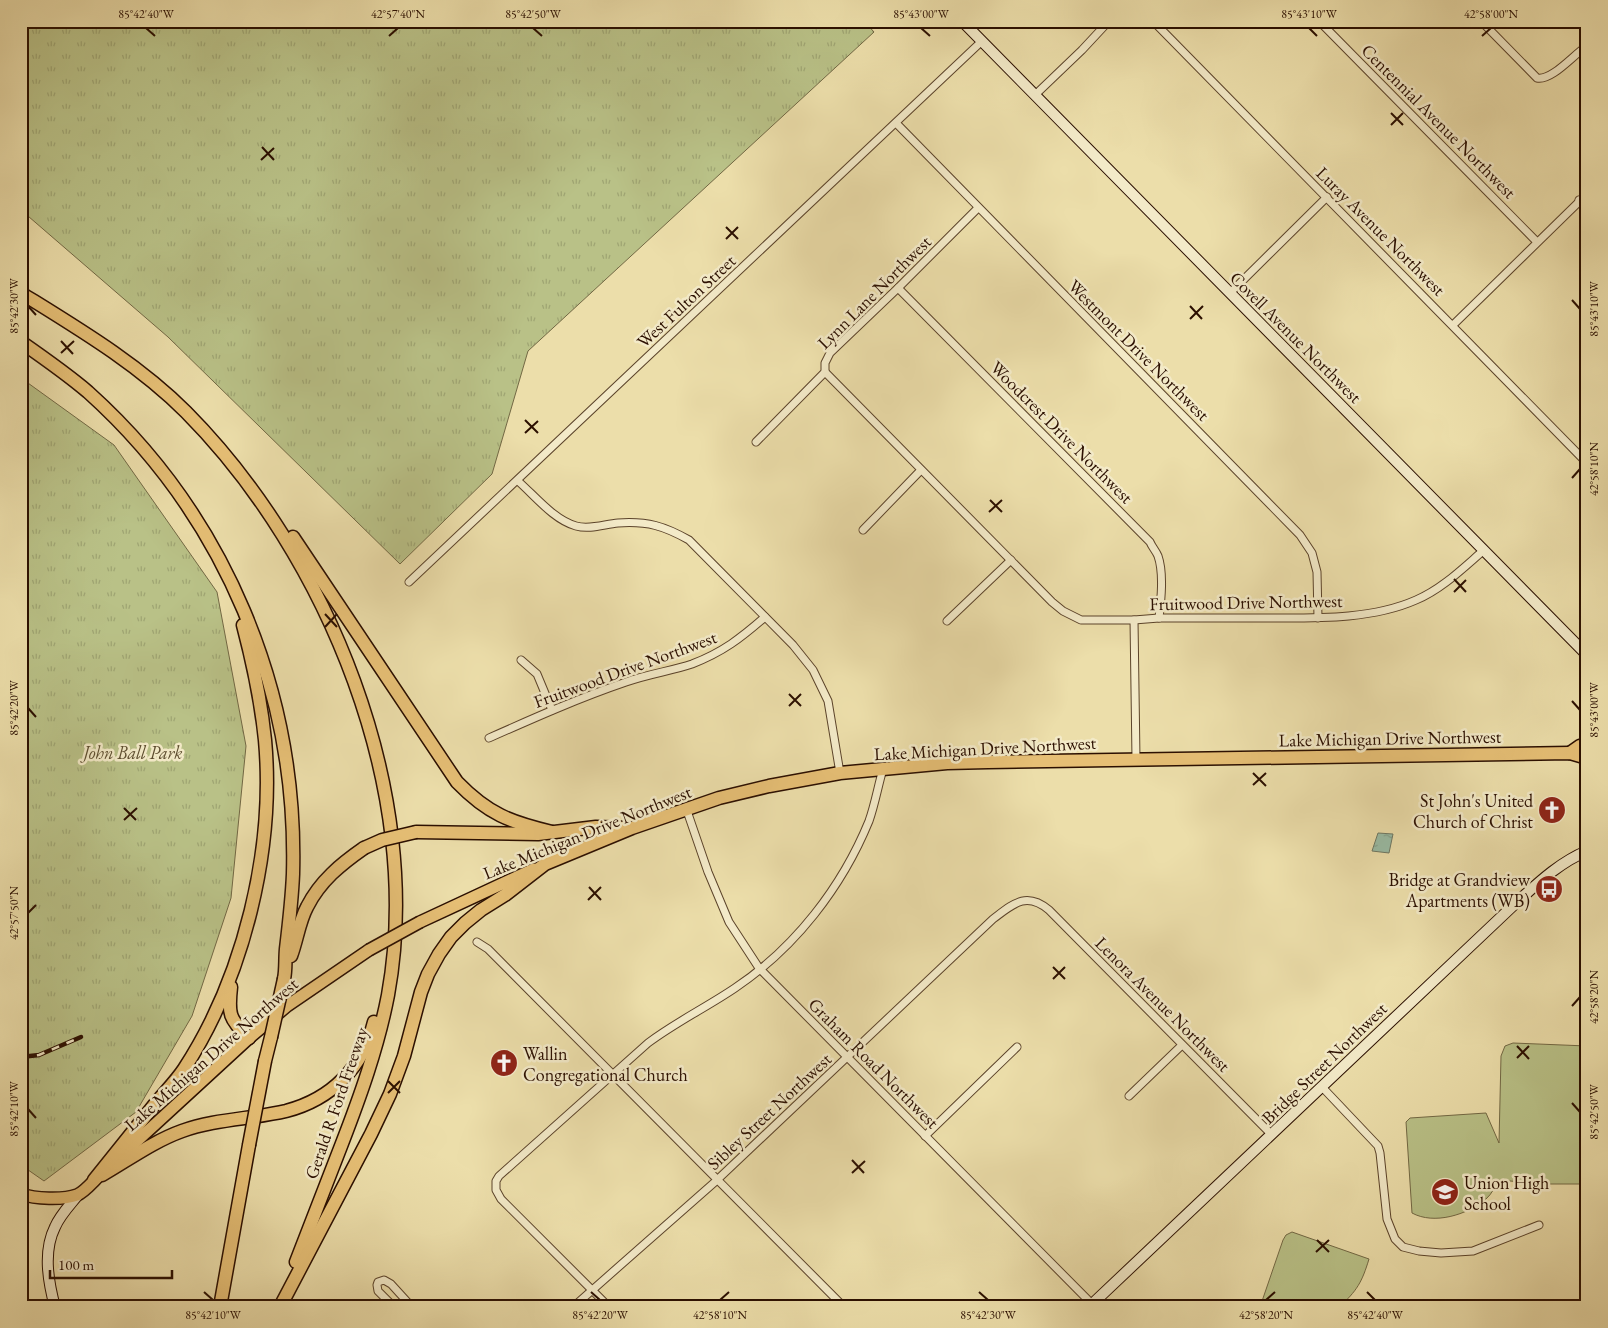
<svg xmlns="http://www.w3.org/2000/svg" width="1608" height="1328" font-family="'EB Garamond',serif">
<style>
.grass{fill:url(#grass-tufts);stroke:#726844}
.pitch{fill:#b9c187;stroke:#726844}
.water{fill:url(#water-ripples);stroke:#6d7763}
.lines{fill:none;stroke-linecap:round;stroke-linejoin:round}
.street-casing{stroke:#5b432a;stroke-width:9}
.secondary-casing{stroke:#2b0f00;stroke-width:12}
.primary-casing{stroke:#2b0f00;stroke-width:14}
.highway-casing{stroke:#2b0f00;stroke-width:15}
.street{stroke:#f3eac8;stroke-width:7}
.secondary{stroke:#f3eac8;stroke-width:10}
.primary{stroke:#e6bf75;stroke-width:11}
.highway{stroke:#e6bf75;stroke-width:12}
.rail-casing{stroke:#2b0f00;stroke-width:4.5}
.rail{stroke:#f3eac8;stroke-width:2.5;stroke-dasharray:8;stroke-linecap:butt}
.primary-bridge-casing{stroke:#2b0f00;stroke-width:14;stroke-linecap:butt}
.highway-bridge-casing{stroke:#2b0f00;stroke-width:15;stroke-linecap:butt}
.primary-bridge{stroke:#e6bf75;stroke-width:11}
.highway-bridge{stroke:#e6bf75;stroke-width:12}
.ticks{fill:none;stroke:#2b0f00;stroke-width:2}
.labels{text-anchor:middle;dominant-baseline:central;stroke-width:5;stroke-linejoin:round;paint-order:stroke}
.street-label{font-size:18px;fill:#2b0f00;stroke:#f3eac8}
.park-label{font-size:18px;font-style:italic;fill:#5d4d2f;stroke:#f3eac8}
.poi-label{font-size:18px;fill:#2b0f00;stroke:#f3eac8;text-anchor:end}
.neatline{fill:none;stroke:#2b0f00;stroke-width:2}
.ticks-label{font-size:12px;text-anchor:middle;fill:#2b0f00}
</style>
<defs>
<pattern id="grass-tufts" width="24" height="20" patternUnits="userSpaceOnUse" patternTransform="scale(1.25)"><rect width="24" height="20" fill="#b9c187"/><path d="M3 7l-1-3M5 7V3M7 7l1-3M15 17l-1-3M17 17v-4M19 17l1-3" fill="none" stroke="#9fa573"/></pattern>
<pattern id="water-ripples" width="26" height="14" patternUnits="userSpaceOnUse" patternTransform="scale(1.25)"><rect width="26" height="14" fill="#99bca5"/><path d="M2 4q2-2 4 0t4 0M15 11q2-2 4 0t4 0" fill="none" stroke="#84a08c"/></pattern>
</defs>
<rect width="100%" height="100%" fill="#ecdeaa"/>
<filter id="stains"><feTurbulence type="fractalNoise" baseFrequency=".004" numOctaves="4"/><feColorMatrix values="0 0 0 0 .2 0 0 0 0 .09 0 0 0 0 .02 0 0 0 .5 -.17"/></filter>
<radialGradient id="worn" r=".72"><stop offset=".6" stop-color="#630" stop-opacity="0"/><stop offset="1" stop-color="#630" stop-opacity=".3"/></radialGradient>
<g class="grass">
<path d="M21,21H864L874,32L528,351L492,474L400,564L168,337L21,210Z"/>
<path d="M21,378L114,445L217,592L246,746L231,898L192,1016L136,1112L44,1181L21,1165Z"/>
</g>
<g class="pitch">
<path d="M1513,1043L1587,1046V1184H1543L1499,1180C1495,1186 1492,1194 1486,1199C1467,1215 1434,1225 1412,1213L1406,1122L1410,1118L1486,1113L1499,1143L1501,1056L1505,1046Z"/>
<path d="M1292,1232L1369,1259C1362,1282 1357,1291 1339,1307H1260L1283,1240L1286,1235Z"/>
</g>
<path class="water" d="M1378,833L1393,834L1389,853L1372,851Z"/>
<g class="lines">
<g class="street-casing">
<g id="street">
<path d="M1153,21L1587,463"/>
<path d="M1319,21L1537,242"/>
<path d="M1481,21L1537,78C1552,81 1574,54 1587,46"/>
<path d="M1035,95L1082,50L1109,21"/>
<path d="M896,123L1300,535L1312,553L1317,572L1318,618"/>
<path d="M1579,200L1587,208"/>
<path d="M898,288L1150,542C1152,547 1156,551 1158,556C1164,573 1161,600 1159,618"/>
<path d="M1230,293L1327,197"/>
<path d="M1453,325L1587,194"/>
<path d="M825,372L1052,602L1063,611L1081,620H1134L1159,618C1194,618 1230,618 1266,618C1314,618 1371,620 1416,600C1442,589 1463,568 1484,550"/>
<path d="M756,442L825,372V363L830,353L898,288L978,208"/>
<path d="M518,481C535,496 554,520 576,526C590,530 605,524 618,523C648,521 664,526 689,540L793,645L813,670L828,701L840,773"/>
<path d="M863,530L921,470"/>
<path d="M409,582L982,41"/>
<path d="M1134,620L1136,759"/>
<path d="M947,621L1011,560"/>
<path d="M521,660L537,674L552,710"/>
<path d="M489,738C534,718 579,698 626,682C648,674 671,671 692,664C723,652 741,638 765,617"/>
<path d="M686,808L708,872L729,922L759,968L1092,1304"/>
<path d="M477,942L488,949L844,1307"/>
<path d="M1322,1087L1378,1146L1380,1153L1387,1219L1395,1239L1403,1247L1419,1251L1441,1253L1473,1251L1539,1225"/>
<path d="M1129,1096L1182,1045"/>
<path d="M925,1136L1017,1047"/>
<path d="M394,1307L378,1291L377,1285L378,1282L384,1280L391,1284L412,1307"/>
<path d="M573,1307L717,1180L993,919C1013,904 1026,891 1049,910L1272,1135"/>
<path d="M609,1307L501,1199L496,1190V1181L499,1176L648,1043C676,1022 707,1007 735,988C795,948 842,887 869,821C875,804 878,786 883,769"/>
</g>
</g>
<g class="secondary-casing">
<g id="secondary">
<path d="M962,21L1587,655"/>
<path d="M55,1307C48,1281 43,1251 55,1227C60,1215 70,1205 78,1195"/>
<path d="M1089,1307L1517,902C1538,883 1560,862 1587,851"/>
</g>
</g>
<g class="primary-casing">
<g id="primary">
<path d="M420,922L534,869"/>
<path d="M113,1163L249,1038L287,1006L369,950"/>
<path d="M21,1194C35,1199 63,1200 77,1195C85,1192 94,1180 101,1174"/>
</g>
</g>
<g class="highway-casing">
<g id="highway">
<path d="M21,293C79,329 138,364 186,412C328,555 425,793 388,995C378,1047 360,1097 341,1146C326,1185 311,1224 296,1262"/>
<path d="M21,342C44,358 67,374 88,392C225,515 298,691 293,874C292,899 289,924 286,949C285,959 286,970 284,979"/>
<path d="M293,537L457,782C488,814 510,822 552,832"/>
<path d="M1570,753L1580,746L1587,744"/>
<path d="M416,832L538,834L596,827L627,828"/>
<path d="M291,956C297,940 299,922 307,907C320,881 341,864 364,848"/>
<path d="M231,987C228,1014 229,1019 249,1038"/>
<path d="M265,1061L271,1037"/>
<path d="M102,1175C128,1160 154,1141 182,1131C215,1119 252,1119 286,1111C332,1099 363,1067 374,1022"/>
<path d="M94,1180C114,1155 135,1129 155,1104C165,1092 176,1081 184,1069C244,977 275,849 265,740C261,701 253,663 243,625"/>
<path d="M220,1307L249,1145"/>
<path d="M280,1307L371,1134L390,1094L404,1056L421,992L428,974L439,954L451,937L465,923L481,910L505,895L545,864L632,828L719,798L769,786L840,773L947,763L988,762L1570,753L1587,758"/>
</g>
</g>
<use href="#street" class="street"/>
<use href="#secondary" class="secondary"/>
<use href="#primary" class="primary"/>
<use href="#highway" class="highway"/>
<g class="rail-casing">
<path id="rail" d="M21,1057L39,1055L81,1037"/>
</g>
<use href="#rail" class="rail"/>
<g class="primary-bridge-casing">
<path id="primary-bridge" d="M369,950L420,922"/>
</g>
<g class="highway-bridge-casing">
<g id="highway-bridge">
<path d="M364,848L382,840L416,832"/>
<path d="M271,1037L284,979"/>
<path d="M249,1145L265,1061"/>
</g>
</g>
<use href="#primary-bridge" class="primary-bridge"/>
<use href="#highway-bridge" class="highway-bridge"/>
</g>
<path class="ticks" d="M146,28L155,36M533,28L542,36M921,28L930,36M1309,28L1317,36M389,36L398,28M1482,36L1491,28M1391,113L1403,125M1391,125L1403,113M262,147L274,160M261,160L274,148M726,227L738,239M726,239L738,227M1572,300L1580,309M28,306L36,315M1190,306L1202,319M1190,319L1203,306M61,341L73,354M61,353L74,341M525,420L538,433M525,433L538,421M1572,478L1580,469M990,500L1002,512M989,512L1002,500M1454,579L1466,592M1454,592L1466,580M325,614L337,627M325,627L337,614M789,694L801,706M1572,701L1580,710M789,706L801,694M28,708L36,717M1253,773L1266,786M1253,785L1266,773M124,808L136,820M124,820L137,808M589,887L601,900M588,900L601,887M28,913L36,905M1053,967L1065,979M1053,979L1065,967M1572,1006L1580,997M1517,1046L1529,1059M1517,1058L1529,1046M388,1081L400,1093M388,1093L400,1081M1572,1103L1580,1112M28,1109L36,1118M852,1160L864,1173M852,1173L865,1161M1317,1240L1329,1252M1316,1252L1329,1240M204,1292L213,1300M591,1292L600,1300M979,1292L988,1300M1367,1292L1375,1300M720,1300L729,1292M1266,1300L1275,1292"/>
<defs>
<g id="church-disc" transform="scale(1.4375)"><circle r="9.5" fill="#8f2418" stroke="#f3eac8"/><path d="M-1.2-6h2.4v3.5h3.3v2.4h-3.3V6h-2.4V-.1h-3.3v-2.4h3.3Z" fill="#fff"/></g>
<g id="bus-disc" transform="scale(1.4375)"><circle r="9.5" fill="#8f2418" stroke="#f3eac8"/><path d="M-5-6H5V4H4V6H2V4H-2V6H-4V4H-5ZM-3.5-4V0h7V-4ZM-3.5 1.2v1.5H-2V1.2ZM2 1.2v1.5H3.5V1.2Z" fill="#fff"/></g>
<g id="school-disc" transform="scale(1.4375)"><circle r="9.5" fill="#8f2418" stroke="#f3eac8"/><path d="M0-5L7-2L0 1L-7-2ZM-4 1L0 2.5L4 1V4Q0 6-4 4Z" fill="#fff"/></g>
</defs>
<g fill-rule="evenodd">
<use href="#church-disc" x="1552" y="810"/>
<use href="#bus-disc" x="1549" y="889"/>
<use href="#church-disc" x="504" y="1063"/>
<use href="#school-disc" x="1445" y="1192"/>
</g>
<g class="labels">
<g class="street-label">
<text transform="translate(1439 121) rotate(45)">Centennial Avenue Northwest</text>
<text transform="translate(1381 231) rotate(45)">Luray Avenue Northwest</text>
<text transform="translate(874 292) rotate(-45)">Lynn Lane Northwest</text>
<text transform="translate(686 301) rotate(-43)">West Fulton Street</text>
<text transform="translate(1296 337) rotate(45)">Covell Avenue Northwest</text>
<text transform="translate(1139 350) rotate(45)">Westmont Drive Northwest</text>
<text transform="translate(1062 432) rotate(45)">Woodcrest Drive Northwest</text>
<text transform="translate(1246 602) rotate(-1)">Fruitwood Drive Northwest</text>
<text transform="translate(625 669) rotate(-20)">Fruitwood Drive Northwest</text>
<text transform="translate(1390 738) rotate(-1)">Lake Michigan Drive Northwest</text>
<text transform="translate(985 748) rotate(-3)">Lake Michigan Drive Northwest</text>
<text transform="translate(587 832) rotate(-22)">Lake Michigan Drive Northwest</text>
<text transform="translate(1163 1004) rotate(45)">Lenora Avenue Northwest</text>
<text transform="translate(211 1054) rotate(-41)">Lake Michigan Drive Northwest</text>
<text transform="translate(874 1063) rotate(45)">Graham Road Northwest</text>
<text transform="translate(1324 1063) rotate(-44)">Bridge Street Northwest</text>
<text transform="translate(336 1103) rotate(-71)">Gerald R Ford Freeway</text>
<text transform="translate(769 1111) rotate(-43)">Sibley Street Northwest</text>
</g>
<g class="park-label">
<text x="133" y="752">John Ball Park</text>
</g>
<g class="poi-label">
<text x="1533" y="800">St John's United<tspan x="1533" dy="21">Church of Christ</tspan></text>
<text x="1530" y="879">Bridge at Grandview<tspan x="1530" dy="21">Apartments (WB)</tspan></text>
<text x="523" y="1053" text-anchor="start">Wallin<tspan x="523" dy="21">Congregational Church</tspan></text>
<text x="1464" y="1182" text-anchor="start">Union High<tspan x="1464" dy="21">School</tspan></text>
</g>
</g>
<rect width="1608" height="1328" fill="none" stroke="#ecdeaa" stroke-width="55"/>
<path d="M50 1270v8h122v-8" fill="none" stroke="#2b0f00" stroke-width="2.5"/>
<text x="58" y="1270" font-size="15" fill="#2b0f00" stroke="#f3eac8" stroke-width="4" paint-order="stroke">100 m</text>
<rect x="28" y="28" width="1552" height="1272" class="neatline"/>
<g class="ticks-label">
<text x="146" y="18">85°42'40"W</text>
<text x="398" y="18">42°57'40"N</text>
<text x="533" y="18">85°42'50"W</text>
<text x="921" y="18">85°43'00"W</text>
<text x="1309" y="18">85°43'10"W</text>
<text x="1491" y="18">42°58'00"N</text>
<text transform="translate(14 306) rotate(-90)" y="4">85°42'30"W</text>
<text transform="translate(1594 309) rotate(-90)" y="4">85°43'10"W</text>
<text transform="translate(1594 469) rotate(-90)" y="4">42°58'10"N</text>
<text transform="translate(14 708) rotate(-90)" y="4">85°42'20"W</text>
<text transform="translate(1594 710) rotate(-90)" y="4">85°43'00"W</text>
<text transform="translate(14 913) rotate(-90)" y="4">42°57'50"N</text>
<text transform="translate(1594 997) rotate(-90)" y="4">42°58'20"N</text>
<text transform="translate(14 1109) rotate(-90)" y="4">85°42'10"W</text>
<text transform="translate(1594 1112) rotate(-90)" y="4">85°42'50"W</text>
<text x="213" y="1319">85°42'10"W</text>
<text x="600" y="1319">85°42'20"W</text>
<text x="720" y="1319">42°58'10"N</text>
<text x="988" y="1319">85°42'30"W</text>
<text x="1266" y="1319">42°58'20"N</text>
<text x="1375" y="1319">85°42'40"W</text>
</g>
<rect width="100%" height="100%" filter="url(#stains)"/>
<rect width="100%" height="100%" fill="url(#worn)"/>
</svg>
